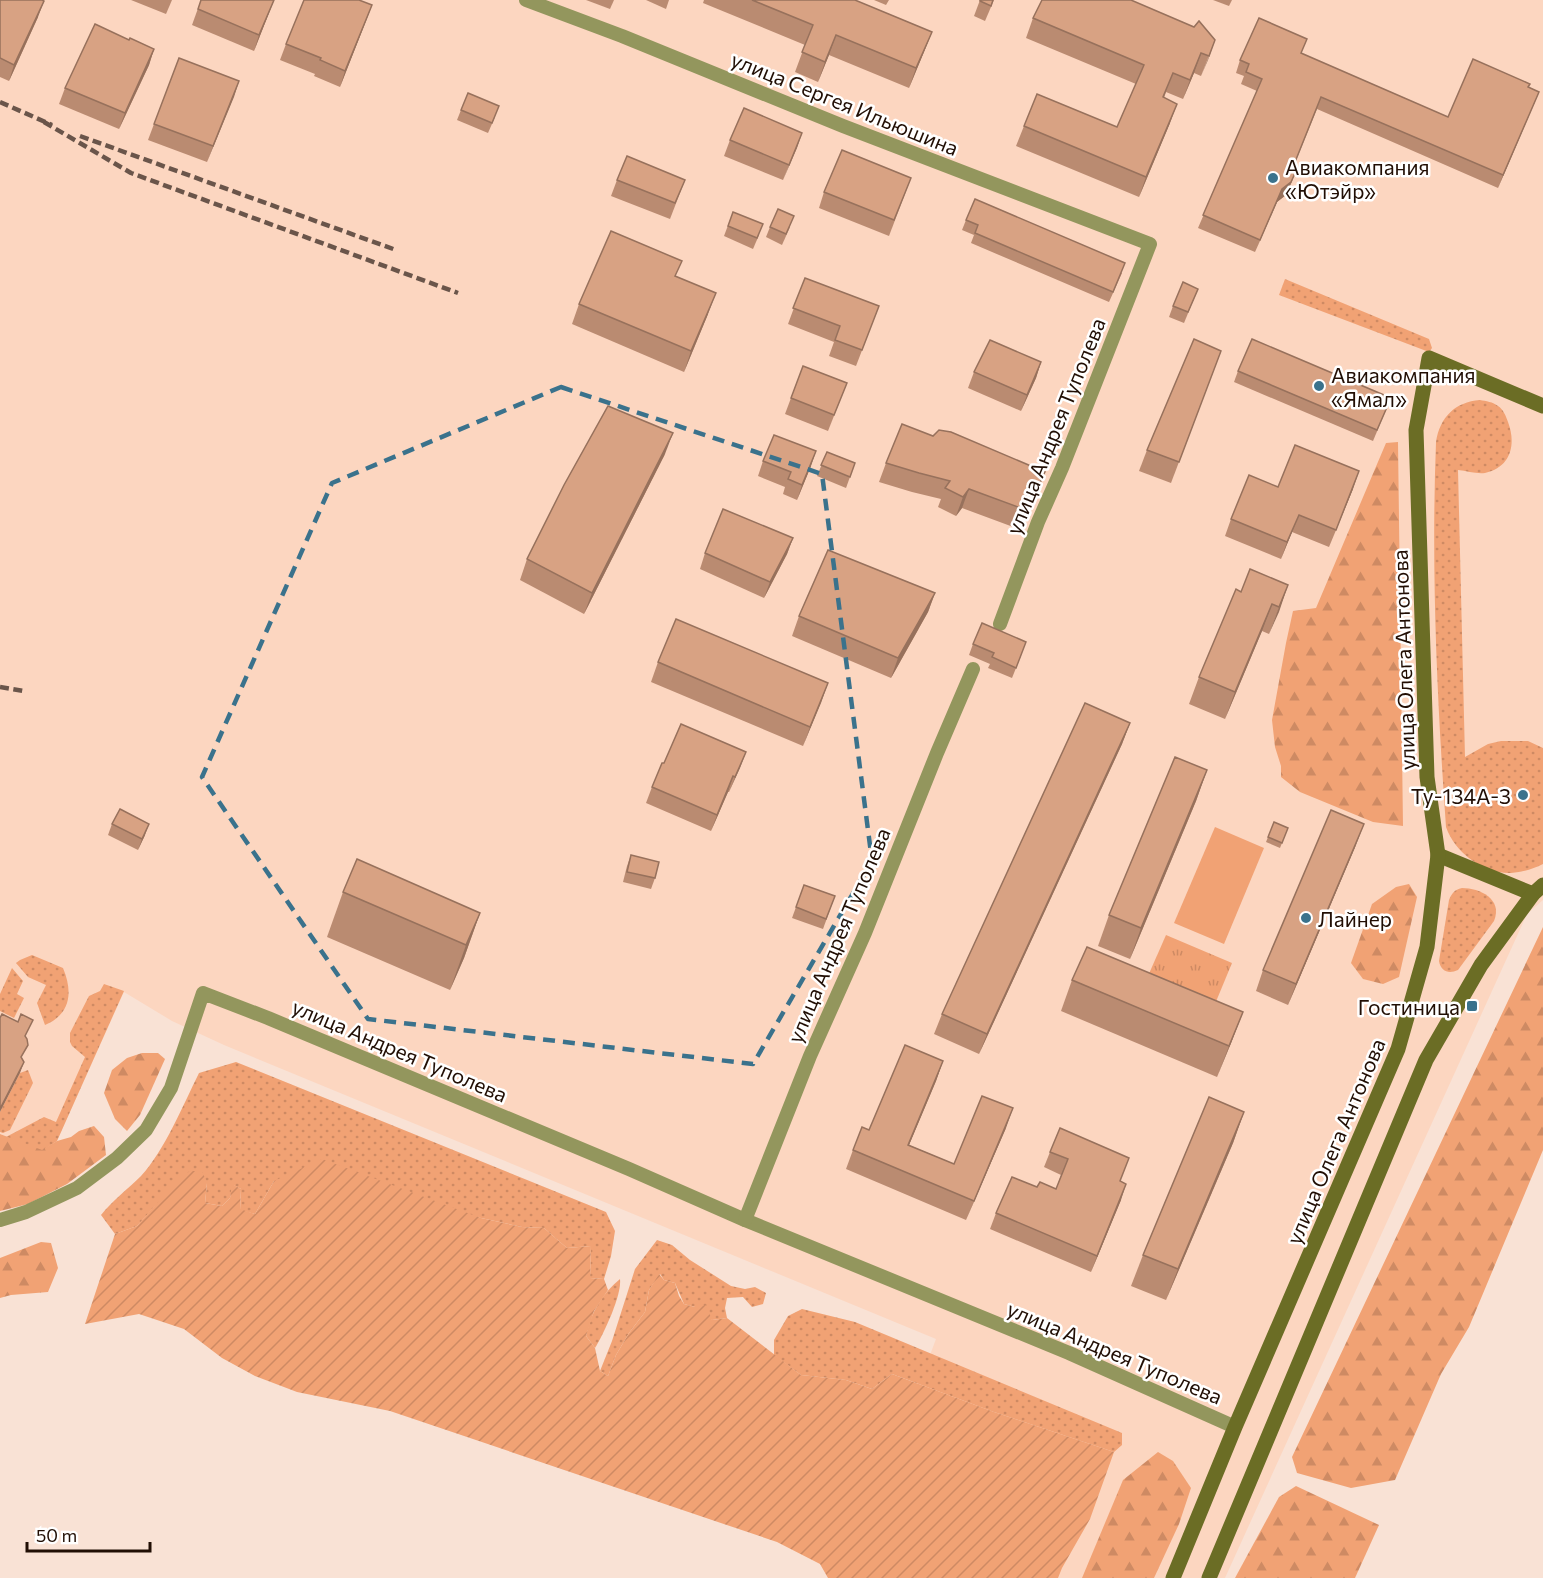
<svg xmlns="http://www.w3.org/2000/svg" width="1543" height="1578" font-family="Commissioner,sans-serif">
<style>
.built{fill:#fcd6c0}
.grass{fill:url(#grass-dots)}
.forest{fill:url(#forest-firs)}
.park{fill:url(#park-tufts)}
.garden{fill:url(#garden-furrows)}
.pitch{fill:#f1a274}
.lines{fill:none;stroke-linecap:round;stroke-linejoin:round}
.street{stroke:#93965d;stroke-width:14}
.secondary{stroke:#6b6d25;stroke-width:15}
.rail{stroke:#6a554a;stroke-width:4.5;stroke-dasharray:9 4.5;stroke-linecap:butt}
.wall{fill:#ba8b71}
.shaded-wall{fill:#97715c}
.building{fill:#d8a283;stroke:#97715c;stroke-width:1.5}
.marked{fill:none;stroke:#3a728c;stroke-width:4.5;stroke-dasharray:12 8;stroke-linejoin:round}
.poi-dot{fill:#3a728c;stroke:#fff;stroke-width:2}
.labels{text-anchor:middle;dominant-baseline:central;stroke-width:5;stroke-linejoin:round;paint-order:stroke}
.street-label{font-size:21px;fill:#210e04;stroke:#fff}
.poi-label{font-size:21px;fill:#210e04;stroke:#fff;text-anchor:start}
</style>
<defs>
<pattern id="grass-dots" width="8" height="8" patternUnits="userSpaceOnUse" patternTransform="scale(1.5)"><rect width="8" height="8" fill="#f1a274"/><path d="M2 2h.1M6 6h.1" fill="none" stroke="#ce8a63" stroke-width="1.8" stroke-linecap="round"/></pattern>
<pattern id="forest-firs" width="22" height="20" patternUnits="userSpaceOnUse" patternTransform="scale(1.5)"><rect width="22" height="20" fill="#f1a274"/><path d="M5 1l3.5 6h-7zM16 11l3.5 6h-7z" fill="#ce8a63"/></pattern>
<pattern id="park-tufts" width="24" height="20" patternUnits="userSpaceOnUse" patternTransform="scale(1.5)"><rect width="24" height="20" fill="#f1a274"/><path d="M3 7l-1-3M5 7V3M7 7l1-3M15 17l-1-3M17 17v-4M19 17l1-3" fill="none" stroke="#ce8a63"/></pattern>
<pattern id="garden-furrows" width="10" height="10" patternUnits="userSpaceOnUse" patternTransform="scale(1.5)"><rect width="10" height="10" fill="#f1a274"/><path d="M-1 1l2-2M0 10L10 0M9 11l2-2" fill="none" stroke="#ce8a63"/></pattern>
</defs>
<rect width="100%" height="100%" fill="#f9e2d5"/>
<path class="built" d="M0,0H1543V900L1527,914L1225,1578H846L936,1339L224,1045L172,1021L124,992L57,1141L42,1151L0,1134Z"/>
<g class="grass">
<path d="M1285,279L1429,339L1432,348L1429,352L1279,295Z"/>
<path d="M1480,400C1486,401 1493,402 1498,406C1503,409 1506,416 1508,422C1516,443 1512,467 1485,473C1476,474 1467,471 1458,470L1465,757L1488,744L1501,741H1528L1543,748V864C1533,869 1523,872 1511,873C1484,874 1455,853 1446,827C1437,699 1431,570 1436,442C1440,417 1455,402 1480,400Z"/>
<path d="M1462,888C1480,888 1503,899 1494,921L1458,970C1449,974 1441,972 1439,961L1449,900C1452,893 1454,890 1462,888Z"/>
<path d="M32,955L63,968C73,992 71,1014 45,1025L37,1003L46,985L28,977L16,963L20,960Z"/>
<path d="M12,968L23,981L17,994L24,998L14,1018L0,1011V994Z"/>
<path d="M104,984L124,991L57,1141L42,1151L6,1137L44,1117L56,1122L85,1057L72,1046L70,1042V1033L89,996L100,991Z"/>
<path d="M236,1062L606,1212L615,1231L611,1256L604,1279L590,1278L591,1246L567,1248L544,1228L522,1227L481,1218L274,1181L255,1214L240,1210L241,1189L233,1185L230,1198L222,1206L205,1203L207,1183L155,1206L137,1226L115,1234L101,1215C113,1200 128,1189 141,1176C165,1150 183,1105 199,1073Z"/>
<path d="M28,1070L33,1083L10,1130L3,1133L0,1132V1112L20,1073Z"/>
<path d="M657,1240L672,1245L690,1260L731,1286L745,1289L755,1287L766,1293L763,1304L752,1307L743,1297L727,1298L725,1308L727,1318L712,1320L695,1307L684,1304L675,1283L664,1280L660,1274L649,1290L645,1312L629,1333L616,1355L608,1376L600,1371L612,1341L635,1269Z"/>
<path d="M620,1279C622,1295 604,1333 595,1348L586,1336C591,1312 602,1294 620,1279Z"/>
<path d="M802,1309L855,1322L1122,1433V1445L1114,1452L994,1412L892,1374L872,1389L846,1380L801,1375L774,1355V1340L788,1316Z"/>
</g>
<g class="forest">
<path d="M1398,442L1403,826L1373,822L1300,792L1281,777V766L1275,747L1272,720L1286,643L1293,611L1316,608L1386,443Z"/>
<path d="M1409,884L1417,897L1399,977L1383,984L1363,979L1351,963L1372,904L1396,887Z"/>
<path d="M1543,927V1150L1469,1327L1441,1374L1395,1480L1351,1488L1297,1473L1292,1457Z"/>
<path d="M142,1053H158L165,1059L140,1115L127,1131L115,1119L104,1093L112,1070L127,1058Z"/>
<path d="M94,1126L104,1137L106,1155L67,1184L28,1204L0,1211V1134L42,1150L57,1141L71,1137L79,1131Z"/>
<path d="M41,1242L51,1243L58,1268L48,1292L11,1295L0,1298V1258Z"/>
<path d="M1158,1452L1173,1461L1191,1488L1179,1524L1154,1578H1082L1123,1480Z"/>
<path d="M1296,1486L1379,1525L1355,1578H1235L1279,1497Z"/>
</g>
<path class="park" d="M1166,935L1232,963L1215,1004L1148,976Z"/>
<path class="garden" d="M322,1159L481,1218L522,1227L544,1228L567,1248L591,1246L590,1278L604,1279L608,1290L594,1311L586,1336L595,1348L600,1371L608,1376L616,1355L629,1333L645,1312L649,1290L659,1274L664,1280L675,1283L679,1296L684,1304L695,1307L706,1305L712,1320L727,1318L801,1375L846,1380L872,1389L892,1374L994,1412L1114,1452L1090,1519L1062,1568L1058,1578H828L820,1564L777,1542L390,1411L297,1392L255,1376L222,1358L184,1329L139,1314L85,1324L115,1234L137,1226L178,1179L190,1171H202L207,1183L205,1203L222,1206L230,1198L232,1184L241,1189L240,1209L255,1214L274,1181Z"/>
<path class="pitch" d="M1215,827L1264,848L1224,944L1174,923Z"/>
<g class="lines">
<g class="street">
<path d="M526,0L622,36L843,126L1150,244L1062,468L1038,522L1000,624"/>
<path d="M0,1220L26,1212L77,1188L117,1158L146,1130L171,1088L203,993L268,1018L629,1169L745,1220L1069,1353L1235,1427"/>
<path d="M745,1220L810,1056L865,933L937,753L973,669"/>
</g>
<g class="secondary">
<path d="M1438,855L1533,894"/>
<path d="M1173,1578L1235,1427L1398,1049L1427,947L1438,855L1427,777L1416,430L1429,358L1543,406"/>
<path d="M1209,1578L1426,1060L1481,965L1533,894L1543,885"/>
</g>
<g class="rail">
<path d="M0,102L52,125"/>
<path d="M44,122L131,173L458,293"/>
<path d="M80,136L396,250"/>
<path d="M0,687L24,691"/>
</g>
</g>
<g class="wall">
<path d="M0,0L38,17L9,81L0,77Z"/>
<path d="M131,0H172L166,14Z"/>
<path d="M201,0H274L254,51L192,25Z"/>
<path d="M586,0H614L610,9Z"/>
<path d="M646,0H669L666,9Z"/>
<path d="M704,0H855L932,32L909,88L829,55L818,82L795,72L805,45L703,3Z"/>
<path d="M874,0H889L886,5Z"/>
<path d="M980,0H994L985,21L974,16Z"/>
<path d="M1213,0H1232L1229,6Z"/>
<path d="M372,5L340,87L314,76L315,74L280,60L286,44Z"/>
<path d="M1033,18L1215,40L1201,76L1194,73L1183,99L1166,92L1164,98L1170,123L1139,197L1016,146L1024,126L1117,127L1136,84L1026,38Z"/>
<path d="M129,40L154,49L149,65L119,129L59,104L65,88Z"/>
<path d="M1302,54L1448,117L1529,87L1539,92L1498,188L1317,109L1295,163L1296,171L1291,184L1286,195L1277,202L1255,252L1198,228L1257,91L1241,84L1244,76L1236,73L1240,60Z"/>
<path d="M239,81L207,162L148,140L154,124Z"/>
<path d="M461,110L495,117L488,133L457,120Z"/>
<path d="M802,133L783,180L724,156L730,140Z"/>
<path d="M911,178L889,236L819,208L824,192Z"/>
<path d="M617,180H685L670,219L611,196Z"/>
<path d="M733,212L759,235L753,249L724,236Z"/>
<path d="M966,220L1122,273L1109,302L971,243L974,235L962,230Z"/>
<path d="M770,227H790L782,245L766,237Z"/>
<path d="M676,277L708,314L684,372L572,324L579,304Z"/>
<path d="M805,278L879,306L856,366L829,356L834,342L788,324Z"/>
<path d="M1198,289L1184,323L1169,317L1173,306Z"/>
<path d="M1221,351L1171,483L1139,471L1147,450Z"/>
<path d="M1041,362L1036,378L1021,411L968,388L974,372Z"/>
<path d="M803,366L847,383L828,431L785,414Z"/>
<path d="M1238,371L1391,398L1373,441L1234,382Z"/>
<path d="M827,452L855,463L846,488L817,476Z"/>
<path d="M665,454L584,614L520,580L527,559Z"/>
<path d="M763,461L811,466L797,500L783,494L785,487L758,476Z"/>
<path d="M886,463L1038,491L1019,529L962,508L956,516L938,507L941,499L912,492L879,482Z"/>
<path d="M1278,487L1353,489L1329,547L1292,532L1281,559L1225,536L1231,519Z"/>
<path d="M793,538L787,554L764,598L700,569L705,553Z"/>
<path d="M1288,585L1269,634L1262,631L1225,719L1189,704L1199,677L1241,592Z"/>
<path d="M935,593L928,612L891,678L792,636L799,616Z"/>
<path d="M973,644L1022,653L1012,678L988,668L990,664L969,655Z"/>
<path d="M658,662L828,683L803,746L651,682Z"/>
<path d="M1130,723L1122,744L979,1054L934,1034L942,1014Z"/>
<path d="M746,752L729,792H728L711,831L646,803L652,787L664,763Z"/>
<path d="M1207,770L1196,801L1130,959L1098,946L1109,915Z"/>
<path d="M1274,822L1288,828L1280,848L1266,842Z"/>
<path d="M112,824L145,835L138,850L108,835Z"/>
<path d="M1356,845L1288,1005L1256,991L1263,970Z"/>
<path d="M631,855L655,878L651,889L623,882L627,866Z"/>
<path d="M804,885L835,896L823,929L792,918Z"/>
<path d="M343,892L480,913L464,958L450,990L327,937Z"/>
<path d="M1072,980L1243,1012L1231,1043L1217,1077L1061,1011Z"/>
<path d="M943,1061L936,1081L909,1145L954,1164L1006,1128L966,1220L846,1169L853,1150L869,1130Z"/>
<path d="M1244,1112L1233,1143L1166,1300L1131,1286L1143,1255Z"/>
<path d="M1050,1152L1120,1181L1121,1200L1091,1272L990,1229L996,1213L1037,1187L1056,1189L1061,1175L1044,1167Z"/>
</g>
<g class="shaded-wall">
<path d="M274,0L254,51L259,35Z"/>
<path d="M44,1L38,17L9,81L14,65Z"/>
<path d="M372,5L366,21L340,87L345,71Z"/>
<path d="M932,32L924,52L909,88L916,68Z"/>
<path d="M836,35L829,55L818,82L825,62Z"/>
<path d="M1215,40L1208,60L1201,76L1209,56Z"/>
<path d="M154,49L149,65L119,129L125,113Z"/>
<path d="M1201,53L1194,73L1183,99L1190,80Z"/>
<path d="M239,81L234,97L207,162L213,146Z"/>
<path d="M1539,92L1534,104L1498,188L1503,175Z"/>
<path d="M1177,104L1170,123L1139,197L1146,177Z"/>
<path d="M802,133L797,148L783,180L789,165Z"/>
<path d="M1296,171L1286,195L1277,202L1255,252L1282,189Z"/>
<path d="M716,293L708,314L684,372L691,351Z"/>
<path d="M1041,362L1036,378L1021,411L1027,395Z"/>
<path d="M673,433L665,454L584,614L592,593Z"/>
<path d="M816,451L811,466L797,500L802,485Z"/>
<path d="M1359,471L1353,489L1329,547L1336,530Z"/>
<path d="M1045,472L1038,491L1019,529L1026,510Z"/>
<path d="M969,489L962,508L956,516L963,497Z"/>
<path d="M1299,515L1292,532L1281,559L1287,542Z"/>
<path d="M793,538L787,554L764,598L770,582Z"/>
<path d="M1288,585L1279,612L1269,634L1279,607Z"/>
<path d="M935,593L928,612L891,678L898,658Z"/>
<path d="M1272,604L1262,631L1225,719L1235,692Z"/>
<path d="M828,683L821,703L803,746L810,727Z"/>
<path d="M1130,723L1122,744L979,1054L987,1034Z"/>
<path d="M746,752L740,768L729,792L735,777Z"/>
<path d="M1207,770L1196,801L1130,959L1141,928Z"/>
<path d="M733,776L728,792L711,831L717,815Z"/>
<path d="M149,824L145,835L138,850L142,839Z"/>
<path d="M1364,824L1356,845L1288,1005L1296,984Z"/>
<path d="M480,913L464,958L450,990L466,945Z"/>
<path d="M1243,1012L1231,1043L1217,1077L1229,1046Z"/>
<path d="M943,1061L936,1081L901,1164L908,1145Z"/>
<path d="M24,1062L20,1073L0,1112V1109Z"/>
<path d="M1013,1108L1006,1128L966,1220L974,1201Z"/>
<path d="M1244,1112L1233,1143L1166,1300L1178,1269Z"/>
<path d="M1126,1184L1121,1200L1091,1272L1097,1256Z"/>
</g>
<g class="building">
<path d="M0,0H42L44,1L14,65L0,58Z"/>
<path d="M201,0H274L259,35L198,9Z"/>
<path d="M304,0H359L372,5L345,71L320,60L321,58L286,44Z"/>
<path d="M752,0H855L932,32L916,68L836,35L825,62L802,52L813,25Z"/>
<path d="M980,0H993L991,6L980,1Z"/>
<path d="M1042,0H1131L1194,27L1199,21L1215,40L1209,56L1201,53L1190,80L1173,73L1163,97L1177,104L1146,177L1024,126L1037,94L1117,127L1144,65L1033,18Z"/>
<path d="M1259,18L1307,39L1301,53L1448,117L1473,59L1530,84L1528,87L1539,92L1503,175L1321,97L1295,162L1296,171L1291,182L1282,189L1260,240L1203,215L1262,79L1246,72L1249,64L1240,60Z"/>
<path d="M95,24L129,40L130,38L154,49L125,113L65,88Z"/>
<path d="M179,58L239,81L213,146L154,124Z"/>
<path d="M468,93L499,106L492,123L461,110Z"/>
<path d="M744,108L802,133L789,165L730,140Z"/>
<path d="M842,150L911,178L894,220L824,192Z"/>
<path d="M627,156L685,180L675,203L617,180Z"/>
<path d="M975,199L1125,263L1113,292L975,233L978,225L966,220Z"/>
<path d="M778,209L794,216L786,234L770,227Z"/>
<path d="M733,212L763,224L757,238L728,226Z"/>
<path d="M611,231L682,261L675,276L716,293L691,351L579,304Z"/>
<path d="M805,278L879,306L862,350L835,340L840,326L793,308Z"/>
<path d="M1183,282L1198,289L1188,312L1173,306Z"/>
<path d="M1194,339L1221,351L1179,462L1147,450Z"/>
<path d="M1252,339L1391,398L1377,430L1238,371Z"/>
<path d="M990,340L1041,362L1027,395L974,372Z"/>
<path d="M803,366L847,383L834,415L791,398Z"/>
<path d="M608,406L673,433L592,593L527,559L564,485Z"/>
<path d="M902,424L933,436L939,430L951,432L1045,472L1026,510L969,489L963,497L945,488L950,481L919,473L886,463Z"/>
<path d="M774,435L816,451L802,485L788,479L791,472L763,461Z"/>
<path d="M1295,445L1359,471L1336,530L1299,515L1287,542L1231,519L1249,475L1278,487Z"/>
<path d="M827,452L855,463L850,477L821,465Z"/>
<path d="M723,509L793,538L770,582L705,553Z"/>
<path d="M828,550L935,593L898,658L799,616Z"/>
<path d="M1250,569L1288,585L1279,607L1272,604L1235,692L1199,677L1236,589L1241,592Z"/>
<path d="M676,619L828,683L810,727L658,662Z"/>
<path d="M982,623L1026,642L1016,668L992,657L994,653L973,644Z"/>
<path d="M1085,703L1130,723L987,1034L942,1014Z"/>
<path d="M681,724L746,752L735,777L733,776L717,815L652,787L662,763H664Z"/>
<path d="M1175,757L1207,770L1141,928L1109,915Z"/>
<path d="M120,809L149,824L142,839L112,824Z"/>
<path d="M1331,810L1364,824L1296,984L1263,970Z"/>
<path d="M1274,822L1288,828L1282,843L1268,837Z"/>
<path d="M631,855L659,862L655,878L627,872Z"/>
<path d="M357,859L480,913L466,945L343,892Z"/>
<path d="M804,885L835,896L826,919L796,907Z"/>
<path d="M1087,947L1243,1012L1229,1046L1072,980Z"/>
<path d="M2,1014L18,1022L21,1014L33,1020L25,1036L27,1039L28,1045L21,1057L24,1062L0,1109V1018Z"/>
<path d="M905,1045L943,1061L908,1145L954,1164L982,1096L1013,1108L974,1201L853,1150L862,1127L869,1130Z"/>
<path d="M1209,1097L1244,1112L1178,1269L1143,1255Z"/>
<path d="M1060,1128L1129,1158L1120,1181L1126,1184L1097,1256L996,1213L1012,1177L1037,1187L1040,1182L1056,1189L1068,1159L1050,1152Z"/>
</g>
<path class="marked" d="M561,387L822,474L872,861L753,1064L368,1019L202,777L332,483Z"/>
<g class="poi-dot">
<circle cx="1273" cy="178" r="6"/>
<circle cx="1319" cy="386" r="6"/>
<circle cx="1523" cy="795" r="6"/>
<circle cx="1306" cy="918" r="6"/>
<rect x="1466" y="1000" width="12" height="12" rx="3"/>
</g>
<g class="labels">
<g class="street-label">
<text transform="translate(845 103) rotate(22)">улица Сергея Ильюшина</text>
<text transform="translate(1055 426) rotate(-68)">улица Андрея Туполева</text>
<text transform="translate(1403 660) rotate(-92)">улица Олега Антонова</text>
<text transform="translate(838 935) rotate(-67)">улица Андрея Туполева</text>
<text transform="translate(400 1050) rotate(23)">улица Андрея Туполева</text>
<text transform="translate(1335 1141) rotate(-67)">улица Олега Антонова</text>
<text transform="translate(1115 1352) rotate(23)">улица Андрея Туполева</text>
</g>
<g class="poi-label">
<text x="1285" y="166">Авиакомпания<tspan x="1285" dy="24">«Ютэйр»</tspan></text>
<text x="1331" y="374">Авиакомпания<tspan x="1331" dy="24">«Ямал»</tspan></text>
<text x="1511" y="795" text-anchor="end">Ту-134А-3</text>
<text x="1318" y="918">Лайнер</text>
<text x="1460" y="1006" text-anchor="end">Гостиница</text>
</g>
</g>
<path d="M27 1542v9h123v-9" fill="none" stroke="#210e04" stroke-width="3"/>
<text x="36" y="1542" font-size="18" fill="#210e04" stroke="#ffffff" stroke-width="4.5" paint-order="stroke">50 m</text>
</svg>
